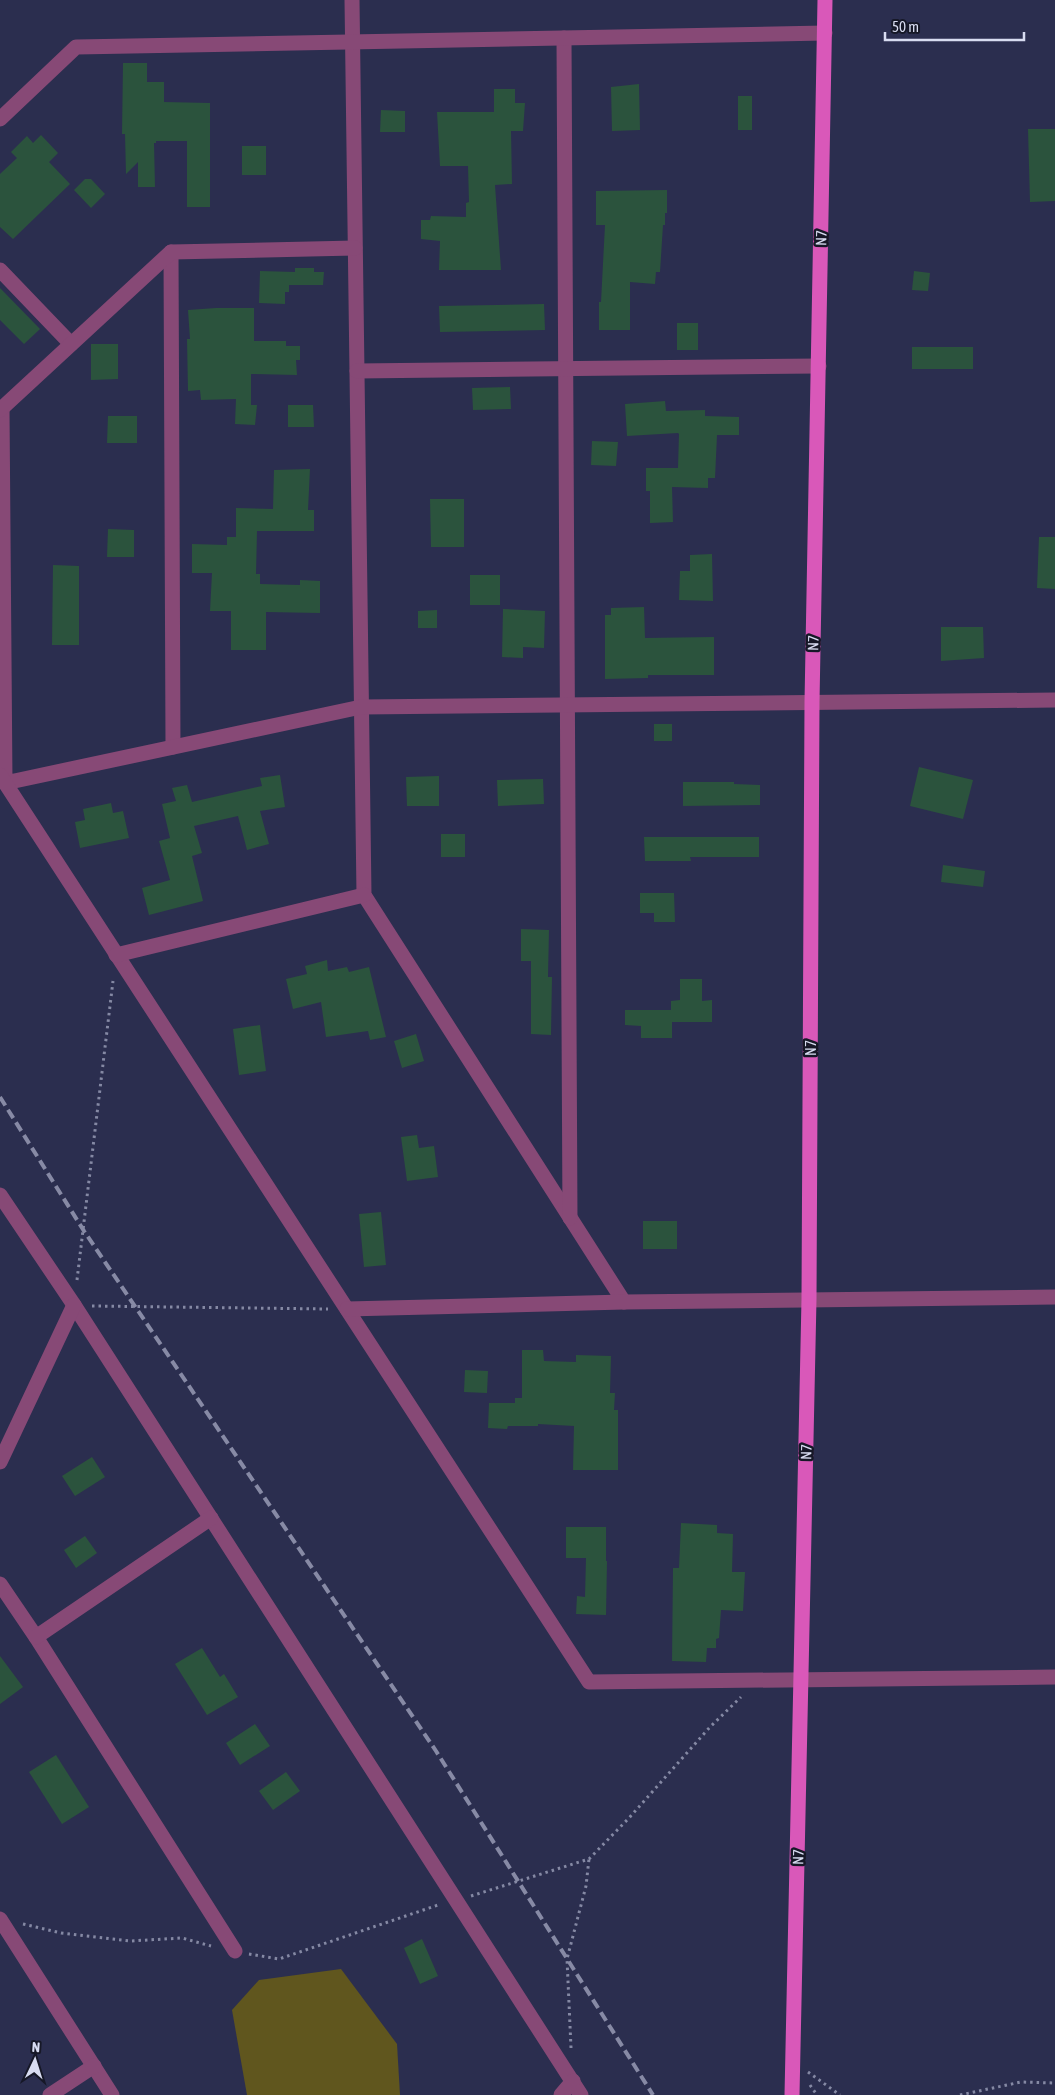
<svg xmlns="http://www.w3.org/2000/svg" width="1055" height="2095" font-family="'Asap Condensed',sans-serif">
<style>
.green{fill:#60561e}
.building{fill:#2b533d}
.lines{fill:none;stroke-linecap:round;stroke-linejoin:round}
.path{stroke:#8589a4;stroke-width:3;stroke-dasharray:2.5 4;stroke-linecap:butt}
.minor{stroke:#874976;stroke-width:15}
.major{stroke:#d958b9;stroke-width:15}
.rail{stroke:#878aa5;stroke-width:4;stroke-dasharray:10 5;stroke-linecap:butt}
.labels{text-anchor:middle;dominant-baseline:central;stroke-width:5;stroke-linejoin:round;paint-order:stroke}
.street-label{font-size:15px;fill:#d8dcf1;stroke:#161827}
</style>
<rect width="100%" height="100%" fill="#2b2e4f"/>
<path class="green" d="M341,1969L397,2044L400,2095H247L232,2010L259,1980Z"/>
<g class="building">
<path d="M123,63H147V82H164V102L210,103V207H187V141H156V143H154L155,187H138V162L126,174L125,134H122Z"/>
<path d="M639,84L640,130L612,131L611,87Z"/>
<path d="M494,89H515V103H525L523,131H511L512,184L495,185L501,270H439L440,241L421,239V220H430L431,216L466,217V203L469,202L468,166H440L437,112H494Z"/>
<rect x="738" y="96" width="14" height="34"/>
<path d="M381,110L405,111V132H380Z"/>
<path d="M1028,129H1055V201L1030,202Z"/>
<path d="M41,135L58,153L49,162L70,184L13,239L0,227V174L17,158L11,152L27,136L33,143Z"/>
<rect x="242" y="146" width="24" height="29"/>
<path d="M85,179H91L105,194L91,208L74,190Z"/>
<path d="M667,190V213H665V225H663L660,272H656L655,284L630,282V330H599V302H601L605,225H596V191Z"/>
<path d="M295,268H314V272H324L323,285H289V292H285V304L259,303L260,271L295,272Z"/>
<path d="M914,271L930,273L928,291L912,290Z"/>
<path d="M0,288L40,329L24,344L0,320Z"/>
<path d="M544,304L545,330L440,332L439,306Z"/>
<path d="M216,308H254V341H286V346H300V360H296L297,375L251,374V405H257L255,425L235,424L236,399L201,400L200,390L188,391L187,339H190L188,310Z"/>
<rect x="677" y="323" width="21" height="27"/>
<path d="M91,344H118V379L91,380Z"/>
<rect x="912" y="347" width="61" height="22"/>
<path d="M510,387L511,409L473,410L472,388Z"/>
<path d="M665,401L666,411L705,410V416L739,417V435H717L715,478H708V488L672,487L673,522L650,523V491H646V468H678L679,434L678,433L627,436L625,404Z"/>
<path d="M288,405H313L314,427H288Z"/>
<path d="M108,416H137V443H107Z"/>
<path d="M592,441L618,442L616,466L591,465Z"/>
<path d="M310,469L308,510H314V531H257L256,574H260V584L300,585V580L320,581V613L266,612V650H231V611H210L212,573H192V544L227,545V537H236V508L273,509L274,470Z"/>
<path d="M430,499H464V547H431Z"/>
<path d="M108,529L134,530V557H107Z"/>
<path d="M1039,537H1055V589L1037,588Z"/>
<path d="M712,554L713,601L679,600L680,571H690V555Z"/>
<path d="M53,565L79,566V645H52Z"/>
<rect x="470" y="575" width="30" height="30"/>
<path d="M644,607L645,638L714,637V675H648V678L605,679V615H611V608Z"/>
<path d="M503,609L545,611L544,648L523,647V658L502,657Z"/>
<path d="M437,610V628H418V611Z"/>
<path d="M941,627H983L984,658L941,661Z"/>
<rect x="654" y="724" width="18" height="17"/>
<path d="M919,767L973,780L963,819L910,806Z"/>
<path d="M280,775L285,807L260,811L269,844L247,850L238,816L194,826L202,853L192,856L203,901L149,915L142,888L170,880L159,841L170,838L162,804L176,801L172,788L187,785L192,802L262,786L260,778Z"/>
<path d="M439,776V806H407L406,777Z"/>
<path d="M543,779L544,804L498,806L497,780Z"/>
<path d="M683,782H734V784L760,785V805L683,806Z"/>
<path d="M111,803L113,813L123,811L129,838L80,848L75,822L85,820L83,809Z"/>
<rect x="441" y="834" width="24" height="23"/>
<path d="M644,837H759V857H690L691,861H645Z"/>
<path d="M943,865L985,871L983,887L941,882Z"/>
<path d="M640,893H674L675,922H654V913H640Z"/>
<path d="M521,929L549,930L548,977H552L551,1035L531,1034V961H521Z"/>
<path d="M327,960L328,971L347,967L349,972L369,967L386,1037L370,1040L368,1031L326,1037L321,1002L293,1009L286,979L307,974L305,966Z"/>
<path d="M680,979H702V1001L712,1000V1022H672V1038H641V1026L625,1025V1010H671V1001L680,1000Z"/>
<path d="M260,1025L266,1071L239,1075L233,1029Z"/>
<path d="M416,1034L424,1061L402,1068L394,1041Z"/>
<path d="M417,1135L419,1148L434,1146L438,1177L407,1181L401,1137Z"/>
<path d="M381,1212L386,1265L364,1267L359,1214Z"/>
<rect x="643" y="1221" width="34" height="28"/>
<path d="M522,1350H543L544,1361L576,1362V1355L611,1356L610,1393H615L614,1410H618V1470H573L574,1426L538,1424V1426H508L507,1429L488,1428L489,1403H515V1398H522Z"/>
<path d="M465,1370L488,1371L487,1393L464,1392Z"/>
<path d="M92,1457L105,1477L75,1496L62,1476Z"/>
<path d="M681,1523L717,1525V1533L733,1534L732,1572H745L743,1611L721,1610L719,1638L716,1639V1648H707L706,1662L672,1661L673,1568H679Z"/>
<path d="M566,1527H606V1561H607L606,1615L576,1614L577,1596L585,1597L586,1558H566Z"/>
<path d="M85,1536L97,1553L76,1568L64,1550Z"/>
<path d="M202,1648L220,1677L224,1674L238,1697L207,1715L175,1664Z"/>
<path d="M0,1656L23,1687L0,1704Z"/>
<path d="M255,1724L270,1746L240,1765L226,1743Z"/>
<path d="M56,1755L89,1807L62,1824L29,1772Z"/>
<path d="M286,1772L300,1791L273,1810L259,1791Z"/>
<path d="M422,1939L438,1976L420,1984L404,1948Z"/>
</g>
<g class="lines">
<g class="path">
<path d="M77,1280L113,981"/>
<path d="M92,1306L328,1309"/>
<path d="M471,1896L589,1859L629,1818L710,1727L741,1697"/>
<path d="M23,1924L61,1933L130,1941L182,1938L211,1946"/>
<path d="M249,1954L279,1959L441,1904"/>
<path d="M571,2048L567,1959L586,1886L589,1859"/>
<path d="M808,2072L840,2095"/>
<path d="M810,2085L817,2095"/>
<path d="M960,2095L1021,2082L1055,2083"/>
</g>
<g class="minor">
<path d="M352,0L364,895L624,1302"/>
<path d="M564,38L570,1218"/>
<path d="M0,119L76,47L825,33"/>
<path d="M171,252L173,747"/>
<path d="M0,270L71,344"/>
<path d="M357,371L819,366"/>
<path d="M2,408L5,783L361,707L1055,700"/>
<path d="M0,410L171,252L355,248"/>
<path d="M0,775L589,1682L1055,1677"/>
<path d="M116,955L364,895"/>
<path d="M0,1195L74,1305L581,2095"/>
<path d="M347,1309L624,1302L1055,1297"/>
<path d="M0,1462L74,1305"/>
<path d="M0,1584L36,1637L235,1951"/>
<path d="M36,1637L211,1518"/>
<path d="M0,1919L112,2095"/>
<path d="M50,2095L94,2066"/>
<path d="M561,2095L573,2081"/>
</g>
<path class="major" d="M792,2095L809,1299L812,702L825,0"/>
<path class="rail" d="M0,1097L84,1231L436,1751L653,2095"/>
</g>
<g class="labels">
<g class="street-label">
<text transform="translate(821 238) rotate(-89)">N7</text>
<text transform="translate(813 643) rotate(-89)">N7</text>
<text transform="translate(810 1048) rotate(-90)">N7</text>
<text transform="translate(806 1452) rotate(-89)">N7</text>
<text transform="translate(798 1857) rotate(-89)">N7</text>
</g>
</g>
<g transform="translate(35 2060) rotate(4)" stroke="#161827" stroke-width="4" paint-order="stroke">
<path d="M0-4L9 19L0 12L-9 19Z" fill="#d8dcf1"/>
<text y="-8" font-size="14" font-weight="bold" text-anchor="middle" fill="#d8dcf1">N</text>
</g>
<path d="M885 32v8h139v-8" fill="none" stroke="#d8dcf1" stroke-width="2.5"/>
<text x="892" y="32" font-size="15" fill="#d8dcf1" stroke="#161827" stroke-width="4" paint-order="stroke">50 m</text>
</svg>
